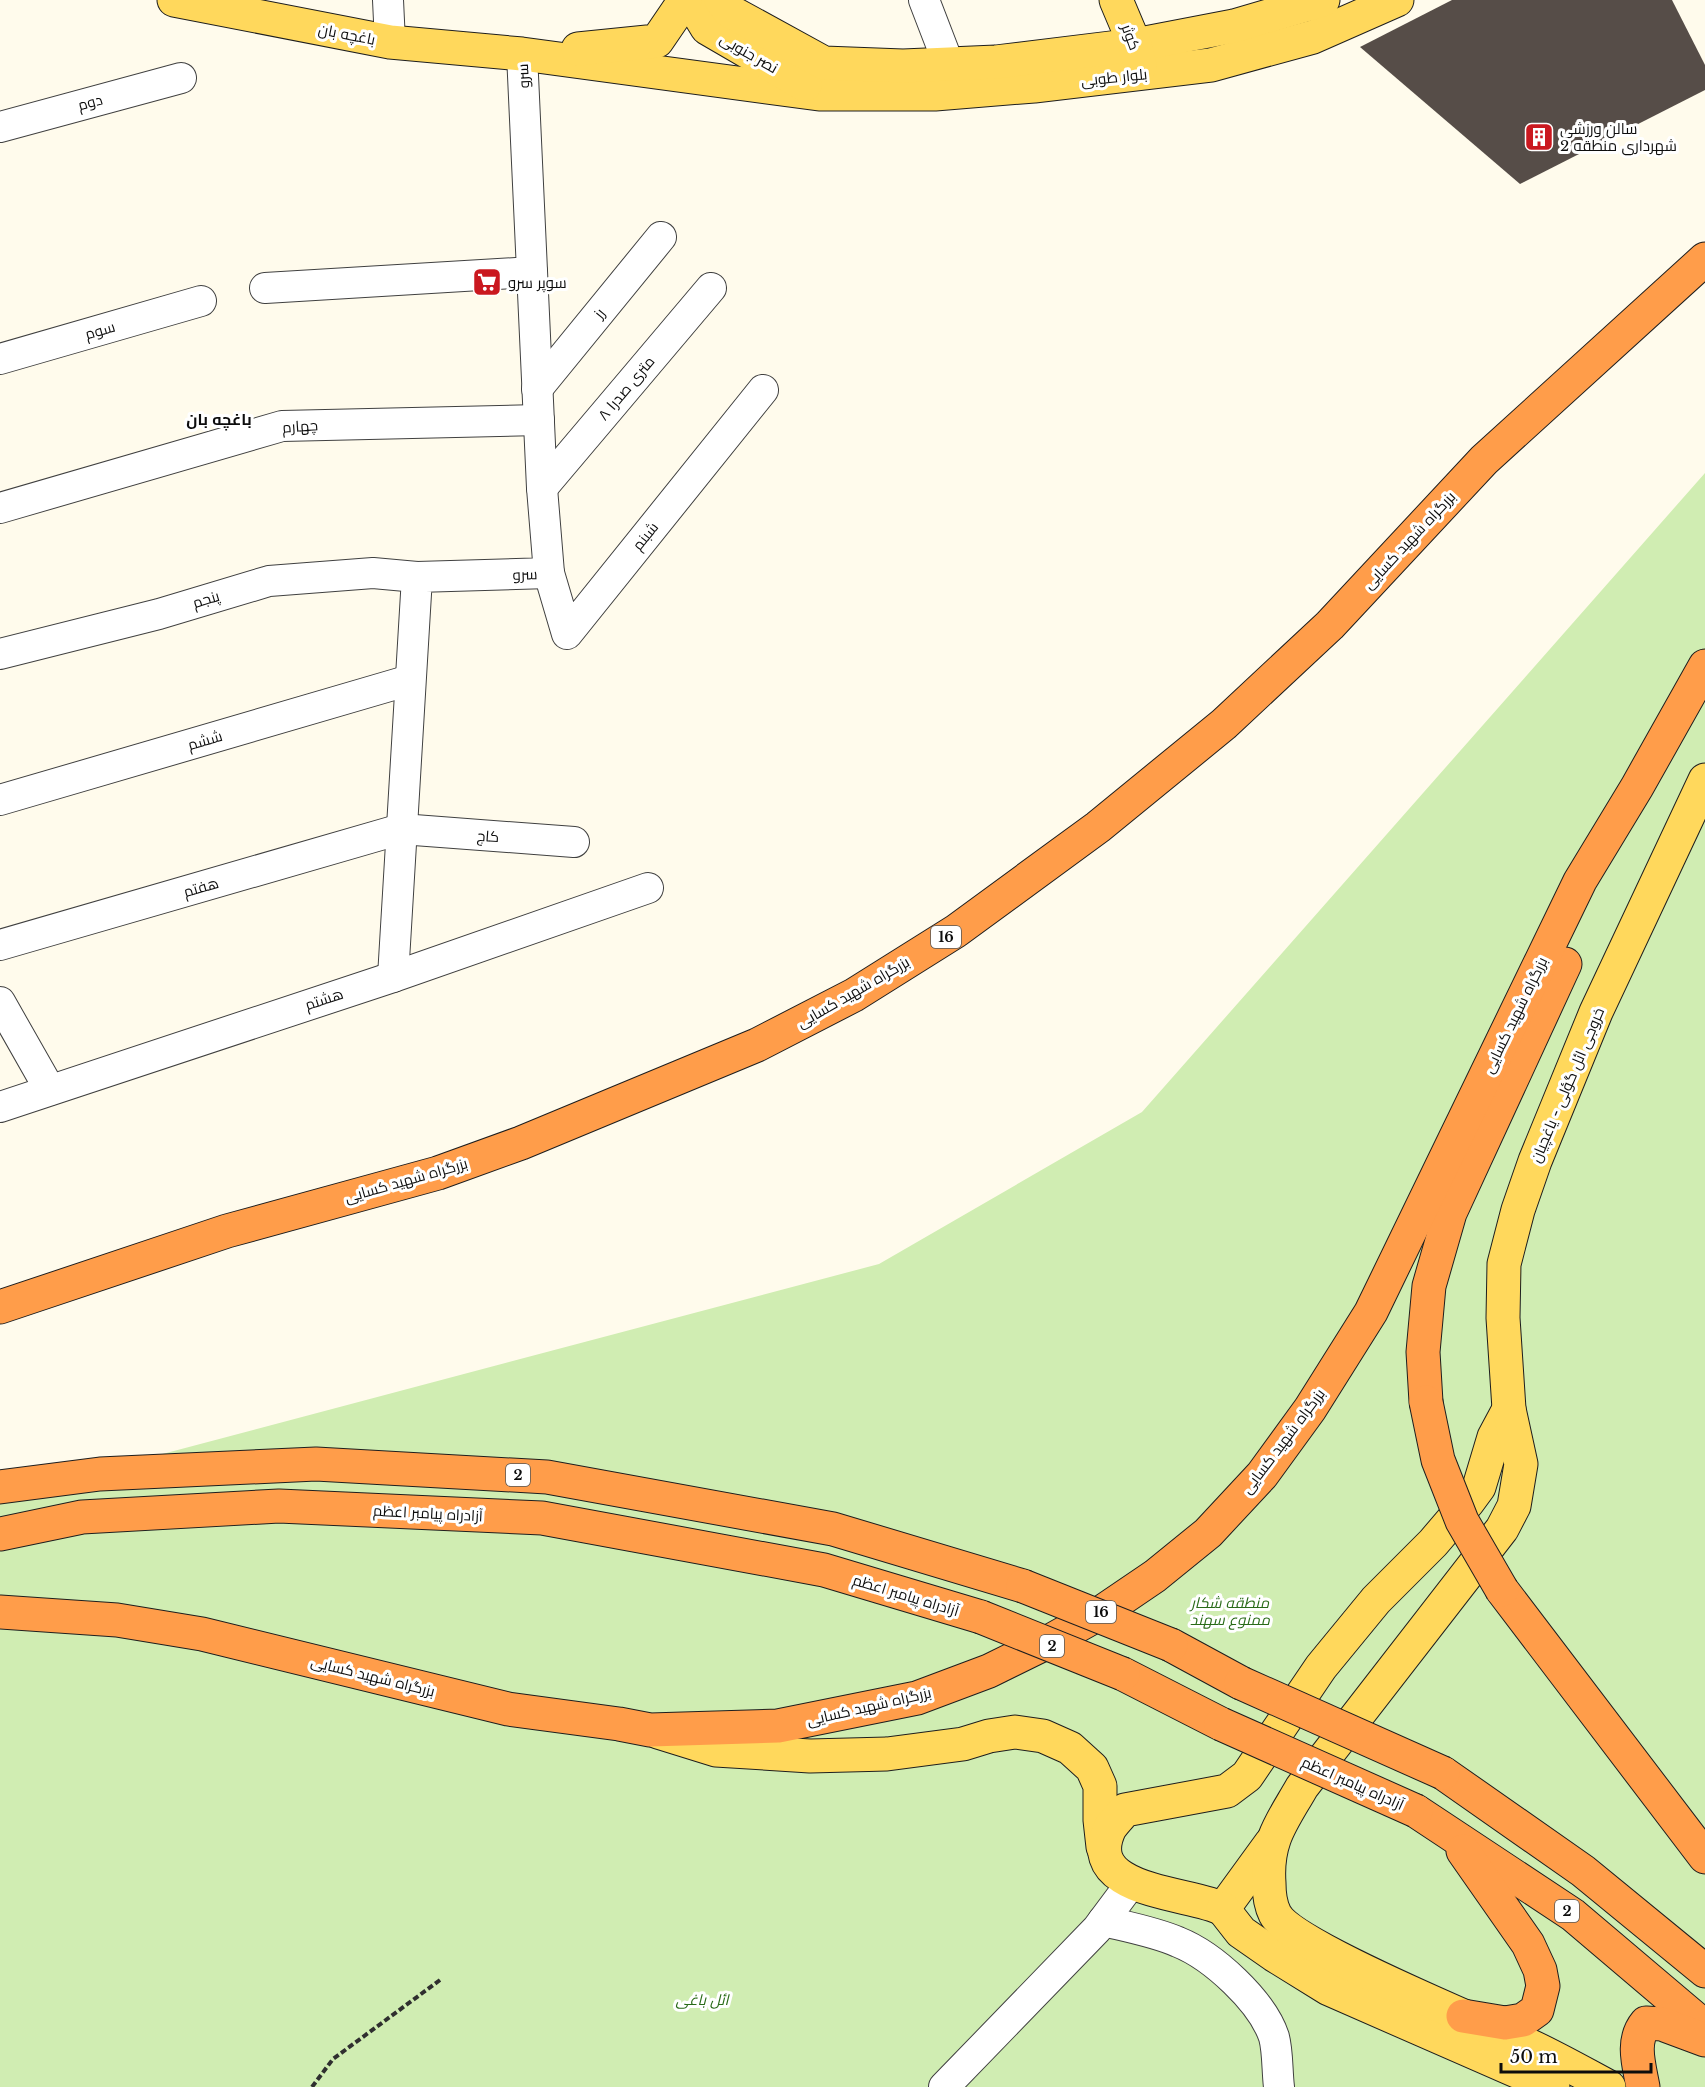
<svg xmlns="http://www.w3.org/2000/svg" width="1705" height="2087" font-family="'Libre Baskerville',Cairo,serif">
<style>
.green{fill:#d0edb2}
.building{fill:#564d48}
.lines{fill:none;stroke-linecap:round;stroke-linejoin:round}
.minor-casing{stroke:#404040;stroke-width:32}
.major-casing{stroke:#1e1e1e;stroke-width:35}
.highway-casing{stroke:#1e1e1e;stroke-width:35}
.path{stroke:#2f2f2f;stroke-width:4;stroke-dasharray:6 3;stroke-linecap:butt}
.minor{stroke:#fff;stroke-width:30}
.major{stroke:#ffd85c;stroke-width:33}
.highway{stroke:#ff9d4a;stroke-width:33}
.highway-bridge-casing{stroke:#1e1e1e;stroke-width:35;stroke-linecap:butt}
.highway-bridge{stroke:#ff9d4a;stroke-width:33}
.labels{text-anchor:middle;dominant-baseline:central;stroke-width:6;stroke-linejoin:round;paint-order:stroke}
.shield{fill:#fff;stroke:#565656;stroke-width:1.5}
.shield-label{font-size:14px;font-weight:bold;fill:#0d0d0d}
.street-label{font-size:15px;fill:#0d0d0d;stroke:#fff}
.poi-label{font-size:15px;fill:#0d0d0d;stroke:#fff;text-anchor:start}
.park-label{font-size:15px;font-style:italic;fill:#286a17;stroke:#fff}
.neighbourhood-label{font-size:16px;font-weight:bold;fill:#0d0d0d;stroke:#fff}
</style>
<rect width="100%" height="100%" fill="#fffbec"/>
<path class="green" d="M1705,473V2087H0V1497L879,1264L1142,1112Z"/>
<path class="building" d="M1452,0H1672L1705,65V90L1520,184L1360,47Z"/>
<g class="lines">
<g class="minor-casing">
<g id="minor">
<path d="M388,0L390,42"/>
<path d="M924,0L949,65"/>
<path d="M0,127L181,78"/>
<path d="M265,288L532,272"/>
<path d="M0,359L201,301"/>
<path d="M537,389L661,237"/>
<path d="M542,488L711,288"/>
<path d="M0,508L282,426L539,420"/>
<path d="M549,573L567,634L763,390"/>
<path d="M0,654L159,614L269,581L373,573L417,577"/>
<path d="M0,800L410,680"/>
<path d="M0,945L401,829L574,842"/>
<path d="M393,977L417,577L549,573L542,488L522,54"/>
<path d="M0,1002L50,1090"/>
<path d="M0,1107L393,977L648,888"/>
<path d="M1103,1921C1128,1927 1155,1932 1178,1942C1213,1956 1262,2001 1274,2037C1278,2052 1277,2071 1279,2087"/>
<path d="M944,2087L1097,1929L1132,1882"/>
</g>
</g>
<g class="major-casing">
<g id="major">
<path d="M174,0L390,42L522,54L819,94H935L1034,86L1211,65L1313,37L1397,0"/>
<path d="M690,0L707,28L805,85"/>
<path d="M721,0L729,11L824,63L903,66L996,62L1135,45L1234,26L1323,0"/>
<path d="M1116,0L1135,45L1140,66"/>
<path d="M578,49L657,41L685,0"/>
<path d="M658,1732L716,1750L810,1756L887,1754L963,1744L989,1736L1015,1732L1043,1736L1070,1748L1092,1768L1100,1786V1820L1103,1847"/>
<path d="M1271,1843L1223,1909C1190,1892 1079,1893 1110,1828C1114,1822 1120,1816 1125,1810L1227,1791L1247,1776L1321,1667L1376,1600L1433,1543L1468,1502L1479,1487L1494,1437L1509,1409"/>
<path d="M1223,1909L1241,1932L1274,1955L1329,1989L1553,2087"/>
<path d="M1609,2087C1581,2072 1553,2056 1524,2043C1481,2022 1292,1947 1275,1914C1270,1904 1269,1894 1269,1883C1266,1840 1282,1822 1302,1787L1502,1529L1514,1506L1521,1464L1509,1409L1503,1318L1504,1264L1518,1210L1535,1161L1596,1012L1705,780"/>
</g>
</g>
<g class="highway-casing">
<g id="highway">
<path d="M0,1307L227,1231L438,1173L521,1143L757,1045L854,995L956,931L1098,827L1224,724L1330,625L1484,460L1705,259"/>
<path d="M1426,1402L1423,1352L1429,1286L1450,1213L1565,964"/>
<path d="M0,1487L100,1474L316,1464L547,1477L833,1529L1023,1586"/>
<path d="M0,1534L82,1517L279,1506L542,1518L824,1570L981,1617"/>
<path d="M1502,1590L1705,1857"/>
<path d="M0,1612L117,1620L202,1634L508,1709L619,1724L650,1730L778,1726L917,1698L989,1671L1052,1640L1102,1612L1155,1576L1208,1533L1262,1475L1310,1409L1371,1312L1580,881L1637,787L1705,666"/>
<path d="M1171,1645L1241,1683"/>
<path d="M1123,1674L1221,1724"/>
<path d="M1443,1773L1583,1871L1705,1971"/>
<path d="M1416,1811L1573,1915L1705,2027"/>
<path d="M1463,2016L1505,2023L1523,2020L1537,2010L1543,1986L1540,1970L1528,1944L1463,1851"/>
<path d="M1643,2087C1639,2065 1631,2041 1646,2023L1662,2024L1705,2040"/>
</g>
</g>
<path class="path" d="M312,2087L333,2059L440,1980"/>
<use href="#minor" class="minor"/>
<use href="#major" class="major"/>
<use href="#highway" class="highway"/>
<g class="highway-bridge-casing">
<g id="highway-bridge">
<path d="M1426,1402L1438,1460L1462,1521L1502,1590"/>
<path d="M1023,1586L1171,1645"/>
<path d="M981,1617L1123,1674"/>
<path d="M1241,1683L1443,1773"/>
<path d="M1221,1724L1416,1811"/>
</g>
</g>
<use href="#highway-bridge" class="highway-bridge"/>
</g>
<defs>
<g id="building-square" transform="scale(1.5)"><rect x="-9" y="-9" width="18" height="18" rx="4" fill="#ca181f" stroke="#fff"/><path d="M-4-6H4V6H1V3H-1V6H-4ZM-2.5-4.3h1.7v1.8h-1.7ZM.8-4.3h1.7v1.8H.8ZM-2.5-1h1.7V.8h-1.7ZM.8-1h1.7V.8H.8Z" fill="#fff"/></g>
<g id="supermarket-square" transform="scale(1.5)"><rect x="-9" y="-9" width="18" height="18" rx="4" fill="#ca181f" stroke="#fff"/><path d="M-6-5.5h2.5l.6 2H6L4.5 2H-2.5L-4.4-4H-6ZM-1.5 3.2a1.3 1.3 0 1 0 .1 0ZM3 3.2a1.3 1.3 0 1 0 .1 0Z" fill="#fff"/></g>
</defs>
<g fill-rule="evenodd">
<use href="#building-square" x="1539" y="137"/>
<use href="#supermarket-square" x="487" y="282"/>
</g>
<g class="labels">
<g class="shield">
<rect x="931" y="926" width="30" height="22" rx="4.5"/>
<rect x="506" y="1464" width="24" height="22" rx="4.5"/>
<rect x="1086" y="1601" width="30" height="22" rx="4.5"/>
<rect x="1040" y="1635" width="24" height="22" rx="4.5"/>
<rect x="1555" y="1900" width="24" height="22" rx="4.5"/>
</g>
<g class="shield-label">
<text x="946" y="937">16</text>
<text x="518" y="1475">2</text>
<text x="1101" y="1612">16</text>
<text x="1052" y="1646">2</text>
<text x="1567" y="1911">2</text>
</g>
<g class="street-label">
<text transform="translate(347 34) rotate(11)">باغچه بان</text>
<text transform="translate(1131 37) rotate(70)">کوثر</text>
<text transform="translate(749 53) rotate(30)">نصر جنوبی</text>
<text transform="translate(523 76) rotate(-93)">سرو</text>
<text transform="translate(1114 77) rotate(-6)">بلوار طوبی</text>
<text transform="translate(90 102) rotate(-15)">دوم</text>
<text transform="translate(599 313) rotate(-51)">رز</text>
<text transform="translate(100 330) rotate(-16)">سوم</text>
<text transform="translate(626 388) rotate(-50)">۸ متری صدرا</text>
<text transform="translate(300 426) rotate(-4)">چهارم</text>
<text transform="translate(645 536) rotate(-51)">شبنم</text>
<text transform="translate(1409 540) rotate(-47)">بزرگراه شهید کسایی</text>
<text transform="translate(525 574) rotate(-2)">سرو</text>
<text transform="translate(206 599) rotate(-17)">پنجم</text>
<text transform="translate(205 740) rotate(-16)">ششم</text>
<text transform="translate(488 836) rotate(4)">کاج</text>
<text transform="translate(201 887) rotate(-16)">هفتم</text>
<text transform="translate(853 992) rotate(-30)">بزرگراه شهید کسایی</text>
<text transform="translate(324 999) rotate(-18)">هشتم</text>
<text transform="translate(1515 1015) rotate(-64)">بزرگراه شهید کسایی</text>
<text transform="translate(1567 1085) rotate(-67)">خروجی ائل گؤلی - یاغچیان</text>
<text transform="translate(406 1180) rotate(-16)">بزرگراه شهید کسایی</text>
<text transform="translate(1283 1441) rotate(-53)">بزرگراه شهید کسایی</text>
<text transform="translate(428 1513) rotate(3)">آزادراه پیامبر اعظم</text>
<text transform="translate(906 1595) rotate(17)">آزادراه پیامبر اعظم</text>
<text transform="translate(373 1676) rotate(14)">بزرگراه شهید کسایی</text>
<text transform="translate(869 1706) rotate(-13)">بزرگراه شهید کسایی</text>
<text transform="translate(1353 1783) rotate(24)">آزادراه پیامبر اعظم</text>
</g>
<g class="poi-label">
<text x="1560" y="128">سالن ورزشی<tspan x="1560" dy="17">شهرداری منطقه 2</tspan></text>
<text x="508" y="282">سوپر سرو</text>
</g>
<g class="park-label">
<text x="1230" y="1602">منطقه شکار<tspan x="1230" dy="17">ممنوع سهند</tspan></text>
<text x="702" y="1999">ائل باغی</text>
</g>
<g class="neighbourhood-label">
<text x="219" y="419">باغچه بان</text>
</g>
</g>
<path d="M1501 2063v9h150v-9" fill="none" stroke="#0d0d0d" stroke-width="3"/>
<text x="1510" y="2063" font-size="18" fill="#0d0d0d" stroke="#ffffff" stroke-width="4.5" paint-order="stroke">50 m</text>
</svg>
